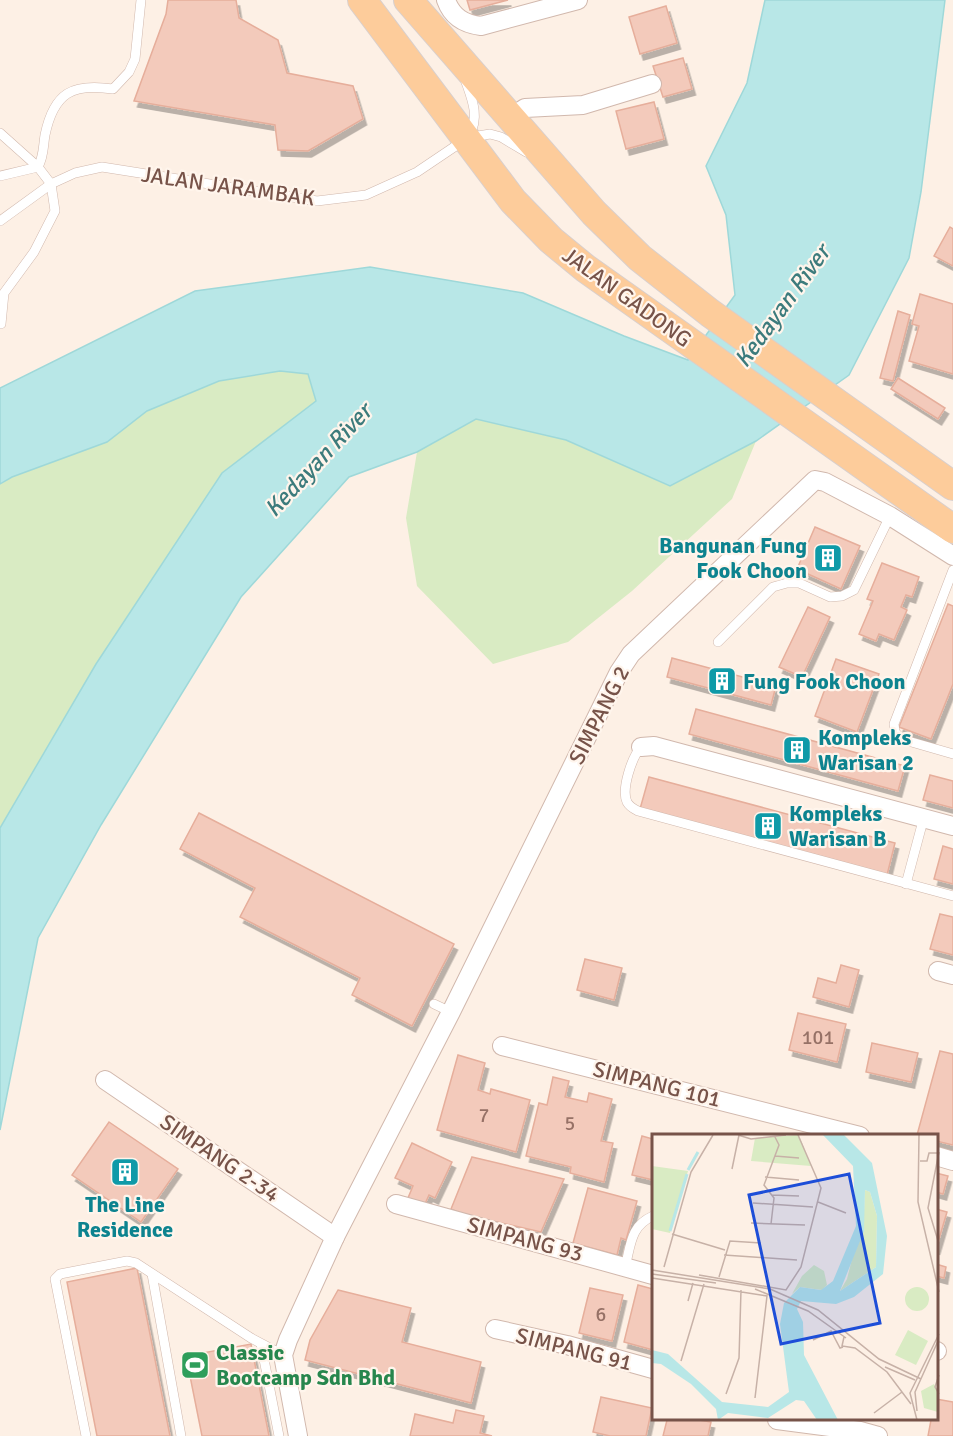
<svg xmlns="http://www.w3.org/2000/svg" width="953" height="1436" font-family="Signika,sans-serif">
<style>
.green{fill:#d9ebc3}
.water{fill:#b8e7e7;stroke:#9ed8d9;stroke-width:1.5}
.building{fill:#f3cabb;stroke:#e6ae9b;stroke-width:1.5;filter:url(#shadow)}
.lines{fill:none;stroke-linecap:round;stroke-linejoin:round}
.service-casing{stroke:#d1b8ad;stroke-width:10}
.minor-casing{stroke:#d1b8ad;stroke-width:20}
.primary-casing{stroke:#d9cfcc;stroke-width:30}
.service{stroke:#fff;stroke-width:9}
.minor{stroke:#fff;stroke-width:18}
.primary{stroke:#fdcc9b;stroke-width:28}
.labels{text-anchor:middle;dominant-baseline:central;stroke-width:4.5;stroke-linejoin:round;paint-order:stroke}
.number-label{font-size:20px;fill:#967166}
.street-label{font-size:22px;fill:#775349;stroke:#fff5ec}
.culture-label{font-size:22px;font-weight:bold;fill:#0d838f;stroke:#fff5ec;text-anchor:start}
.leisure-label{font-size:22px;font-weight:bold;fill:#27864d;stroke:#fff5ec;text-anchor:start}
.water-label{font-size:24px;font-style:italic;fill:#3c7b7c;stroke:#fff5ec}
.inset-river{fill:none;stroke:#b8e7e7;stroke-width:3}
.inset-road{fill:none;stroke:#c7b1a7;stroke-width:1.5}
.view{fill:#1d4ed8;fill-opacity:0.15;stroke:#1d4ed8;stroke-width:3}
.inset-edge{fill:none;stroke:#775349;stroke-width:3}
</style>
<defs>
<filter id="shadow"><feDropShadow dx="3.5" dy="6" stdDeviation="0" flood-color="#0004"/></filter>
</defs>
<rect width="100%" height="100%" fill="#fdf0e5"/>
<g class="green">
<path d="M280,371L309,374L316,402L222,473L96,664L0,828V484L12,477L107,442L147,411L219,381Z"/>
<path d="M476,419L566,440L670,486L756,441L732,499L632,591L568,642L493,664L417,586L406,518L417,452Z"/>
</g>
<path class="water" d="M765,0H945L921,192L909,258L849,375L756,441L670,486L566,440L476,419L417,452L349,477L241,597L101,825L38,938L0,1130V828L96,664L222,473L316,401L308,374L280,371L219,381L147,411L107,442L12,477L0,484V388L195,291L370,267L523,293L624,336L688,360L735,295L726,215L706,166L747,83Z"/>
<g class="building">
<path d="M168,0H236L239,18L278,40L287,73L353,86L363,119L308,151L278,150L275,125L134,101L166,14Z"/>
<path d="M467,0H508L470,10Z"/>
<path d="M666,6L677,43L640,54L629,17Z"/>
<path d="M683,58L692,89L663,97L653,66Z"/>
<path d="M654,102L664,139L626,149L616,111Z"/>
<path d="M950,227L953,229V266L934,256Z"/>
<path d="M920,294L953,304V374L909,361L919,326L912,324Z"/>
<path d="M898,311L910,315L893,381L880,378Z"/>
<path d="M898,378L945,408L938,419L891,389Z"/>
<path d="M815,527L860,546L841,589L797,569Z"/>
<path d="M882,563L919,577L912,597L906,595L901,607L907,610L894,640L879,634L876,641L859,634L873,601L867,599Z"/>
<path d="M948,604L953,606V684L931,739L899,727Z"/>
<path d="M808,607L830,617L802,677L779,667Z"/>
<path d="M672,658L776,686L771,705L667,677Z"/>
<path d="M836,659L879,674L857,732L815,716Z"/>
<path d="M696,709L905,766L898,791L689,734Z"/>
<path d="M930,775L953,781V808L923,800Z"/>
<path d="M649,777L895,843L887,875L640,809Z"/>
<path d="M199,813L454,944L412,1026L352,995L360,978L240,917L255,888L180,849Z"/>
<path d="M943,846L953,849V884L934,879Z"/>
<path d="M940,914L953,917V955L930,949Z"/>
<path d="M585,959L622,968L614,1000L577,990Z"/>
<path d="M841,965L859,970L849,1007L813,997L818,978L836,983Z"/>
<path d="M798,1013L846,1024L837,1062L789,1050Z"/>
<path d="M872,1043L918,1053L911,1082L866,1072Z"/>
<path d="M940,1051L953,1054V1145L936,1141V1136L917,1135Z"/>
<path d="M458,1055L485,1063L478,1090L490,1094L491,1089L530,1100L516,1152L437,1130Z"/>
<path d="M553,1077L569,1081L565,1097L587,1102L589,1093L612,1099L601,1141L613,1143L604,1182L570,1173L571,1167L526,1156L539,1103L547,1105Z"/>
<path d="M109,1122L178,1169L141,1222L72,1175Z"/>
<path d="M642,1136L653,1139V1180L632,1175Z"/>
<path d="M412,1143L452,1162L435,1198L429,1195L424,1206L408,1198L413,1186L395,1178Z"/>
<path d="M472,1157L564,1179L541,1232L462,1214L451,1209Z"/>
<path d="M936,1173L948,1176L943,1194L936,1192Z"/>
<path d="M588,1188L637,1201L626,1240L621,1238L617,1255L573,1243Z"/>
<path d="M936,1209L947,1212L936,1249Z"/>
<path d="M936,1264L946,1267L944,1278L936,1276Z"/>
<path d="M137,1268L170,1436H97L67,1282Z"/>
<path d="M638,1285L653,1289V1350L624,1342Z"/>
<path d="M590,1288L623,1295L612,1341L579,1333Z"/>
<path d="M338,1290L411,1308L402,1342L481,1362L471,1403L305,1360L310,1340Z"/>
<path d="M251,1344L269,1436H202L186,1356Z"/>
<path d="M601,1397L652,1408L646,1436H610L593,1432Z"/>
<path d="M936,1399L953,1402V1436H928L931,1420H936Z"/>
<path d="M456,1410L484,1416L480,1433L492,1436H410L415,1414L453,1423Z"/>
<path d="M667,1420H699L711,1422L708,1436H663Z"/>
</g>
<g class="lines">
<g class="service-casing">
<g id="service">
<path d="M466,82C472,99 480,118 469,135"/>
<path d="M0,133L38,167L51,184L55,211L34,252L4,293L1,324"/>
<path d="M0,176L38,167C44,156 43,147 45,135C54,92 73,83 113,89L129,72L135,59L141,0"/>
<path d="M0,221L51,184L75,173L102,167L317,201L366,195L417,172L466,139L478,136L490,134L501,137L526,152"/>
<path d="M953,570L894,724L895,732L901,739L953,754"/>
<path d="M718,642L773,587L787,583H799L830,597L842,596L854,590L890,516"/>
<path d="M641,747C632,757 621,789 627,802C629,806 634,809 638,811L953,896"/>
<path d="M906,884L924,817"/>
<path d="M434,1004L451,1012"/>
<path d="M625,1267C631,1245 630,1226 653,1216"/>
<path d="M152,1274L181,1436"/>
<path d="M261,1344L279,1436"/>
<path d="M86,1436L55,1279L60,1274L127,1261L136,1263L251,1338L283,1355"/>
</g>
</g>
<g class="minor-casing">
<g id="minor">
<path d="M446,0C452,17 464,24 481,26L578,0"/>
<path d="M511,117L525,108L583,105L652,84"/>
<path d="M641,747L654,746L953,826"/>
<path d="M938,971L953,975"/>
<path d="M502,1046L860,1136"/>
<path d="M105,1080L335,1237"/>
<path d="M936,1156L953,1161"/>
<path d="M396,1204L653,1275"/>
<path d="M495,1329L567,1345L653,1369"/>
<path d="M936,1351H937"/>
<path d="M777,1420L860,1431L878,1436"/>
<path d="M298,1436L283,1355L288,1340L335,1237L451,1012L619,672L631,654L815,480L825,482L890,516L953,556"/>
</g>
</g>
<g class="primary-casing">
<g id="primary">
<path d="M362,0L513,201L551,240L585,268L953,529"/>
<path d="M408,0L594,213L640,258L710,313L953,486"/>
</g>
</g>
<use href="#service" class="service"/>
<use href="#minor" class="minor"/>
<use href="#primary" class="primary"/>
</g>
<defs>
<g id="building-square" transform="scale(1.5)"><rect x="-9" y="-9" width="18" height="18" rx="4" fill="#0f9aa8" stroke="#fff5ec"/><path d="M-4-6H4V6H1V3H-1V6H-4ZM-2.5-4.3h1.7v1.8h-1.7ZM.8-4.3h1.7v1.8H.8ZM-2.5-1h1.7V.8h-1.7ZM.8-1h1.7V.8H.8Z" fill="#fff"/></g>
<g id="stadium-square" transform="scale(1.5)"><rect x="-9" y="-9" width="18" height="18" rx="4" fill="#2e9e5b" stroke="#fff5ec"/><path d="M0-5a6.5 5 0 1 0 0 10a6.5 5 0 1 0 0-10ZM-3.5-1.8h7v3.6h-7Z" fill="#fff"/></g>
</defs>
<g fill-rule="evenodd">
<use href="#building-square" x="828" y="558"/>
<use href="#building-square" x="722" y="681"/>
<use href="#building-square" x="797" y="750"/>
<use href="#building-square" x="768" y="826"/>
<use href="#building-square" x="125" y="1172"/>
<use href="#stadium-square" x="195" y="1365"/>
</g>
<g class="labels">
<g class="number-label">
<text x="818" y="1037">101</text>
<text x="484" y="1115">7</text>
<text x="570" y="1123">5</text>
<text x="601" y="1314">6</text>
</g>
<g class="street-label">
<text transform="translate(228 186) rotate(8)">JALAN JARAMBAK</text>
<text transform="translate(627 297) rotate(36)">JALAN GADONG</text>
<text transform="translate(599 715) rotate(-63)">SIMPANG 2</text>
<text transform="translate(657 1084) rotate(14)">SIMPANG 101</text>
<text transform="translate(220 1158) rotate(34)">SIMPANG 2-34</text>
<text transform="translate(525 1239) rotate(15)">SIMPANG 93</text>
<text transform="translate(574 1349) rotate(14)">SIMPANG 91</text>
</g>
<g class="culture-label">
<text x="807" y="545" text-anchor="end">Bangunan Fung<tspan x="807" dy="25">Fook Choon</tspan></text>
<text x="743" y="681">Fung Fook Choon</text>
<text x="818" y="737">Kompleks<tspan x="818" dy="25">Warisan 2</tspan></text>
<text x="789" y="813">Kompleks<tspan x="789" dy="25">Warisan B</tspan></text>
<text x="125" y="1204" text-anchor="middle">The Line<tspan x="125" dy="25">Residence</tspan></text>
</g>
<g class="leisure-label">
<text x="216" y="1352">Classic<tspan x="216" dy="25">Bootcamp Sdn Bhd</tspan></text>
</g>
<g class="water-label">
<text transform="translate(782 306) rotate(-54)">Kedayan River</text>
<text transform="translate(318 460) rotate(-47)">Kedayan River</text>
</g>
</g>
<g transform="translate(652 1134)">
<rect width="286" height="286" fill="#fdf0e5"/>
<path d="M147,1L159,32L99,27L103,4ZM0,32L36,37L18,99L0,95ZM213,56L218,58L225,82L224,133L188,157L195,145L212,77ZM162,131L172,137L175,151L170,156L148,153L140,160L150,142ZM253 165a12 12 0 1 1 24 0a12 12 0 1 1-24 0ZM256,196L276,207L264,231L243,221ZM282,250L286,259V278L272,274L269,257Z" fill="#d9ebc3"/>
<path d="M171,1H192L220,29L235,102L231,140L202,163L184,170L149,167L145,175L151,188L152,221L186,286H165L152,267L144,266L116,284L76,279L66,286L64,275L39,250L9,230L0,229V216L16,220L70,268L116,273L137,258L128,190L132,169L148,153L169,156L181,147L204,92L201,32ZM213,56L218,58L225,82L224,133L188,157L212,97Z" fill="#b8e7e7" fill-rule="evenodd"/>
<path class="inset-river" d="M36,36L46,18M18,97L35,40"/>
<path class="inset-road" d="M86,1L99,5L134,1M267,1L266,68L287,158M287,18L276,74L287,110M123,22L147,24M268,27H275L277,19H286M80,35L87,1M113,43L147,46M120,61L147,62M166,68L194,79M101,69L161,73M99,89L153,91M119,90L122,64L112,51L127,11L123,3M20,100L73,116M72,121L145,126M12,133L39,38L61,1M0,136L118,155L166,176L227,225L269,245M0,140L64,149M47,141L134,156L149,133L169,54L146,1M67,143L78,107L109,109M0,144L115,162L103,264M103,155L156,177L194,204M36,167L41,149M192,203L190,212L203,214L235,238L259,270M161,206L179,197L188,214L191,213M29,227L52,150M233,233L263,246M287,241L283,253L287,260M74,260L87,224L89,156M265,277L263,258L286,207M222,279L250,258M265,286L258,259L287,200"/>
<path class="view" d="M197,40L228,189L129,210L97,61Z"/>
<rect width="286" height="286" class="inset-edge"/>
</g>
</svg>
